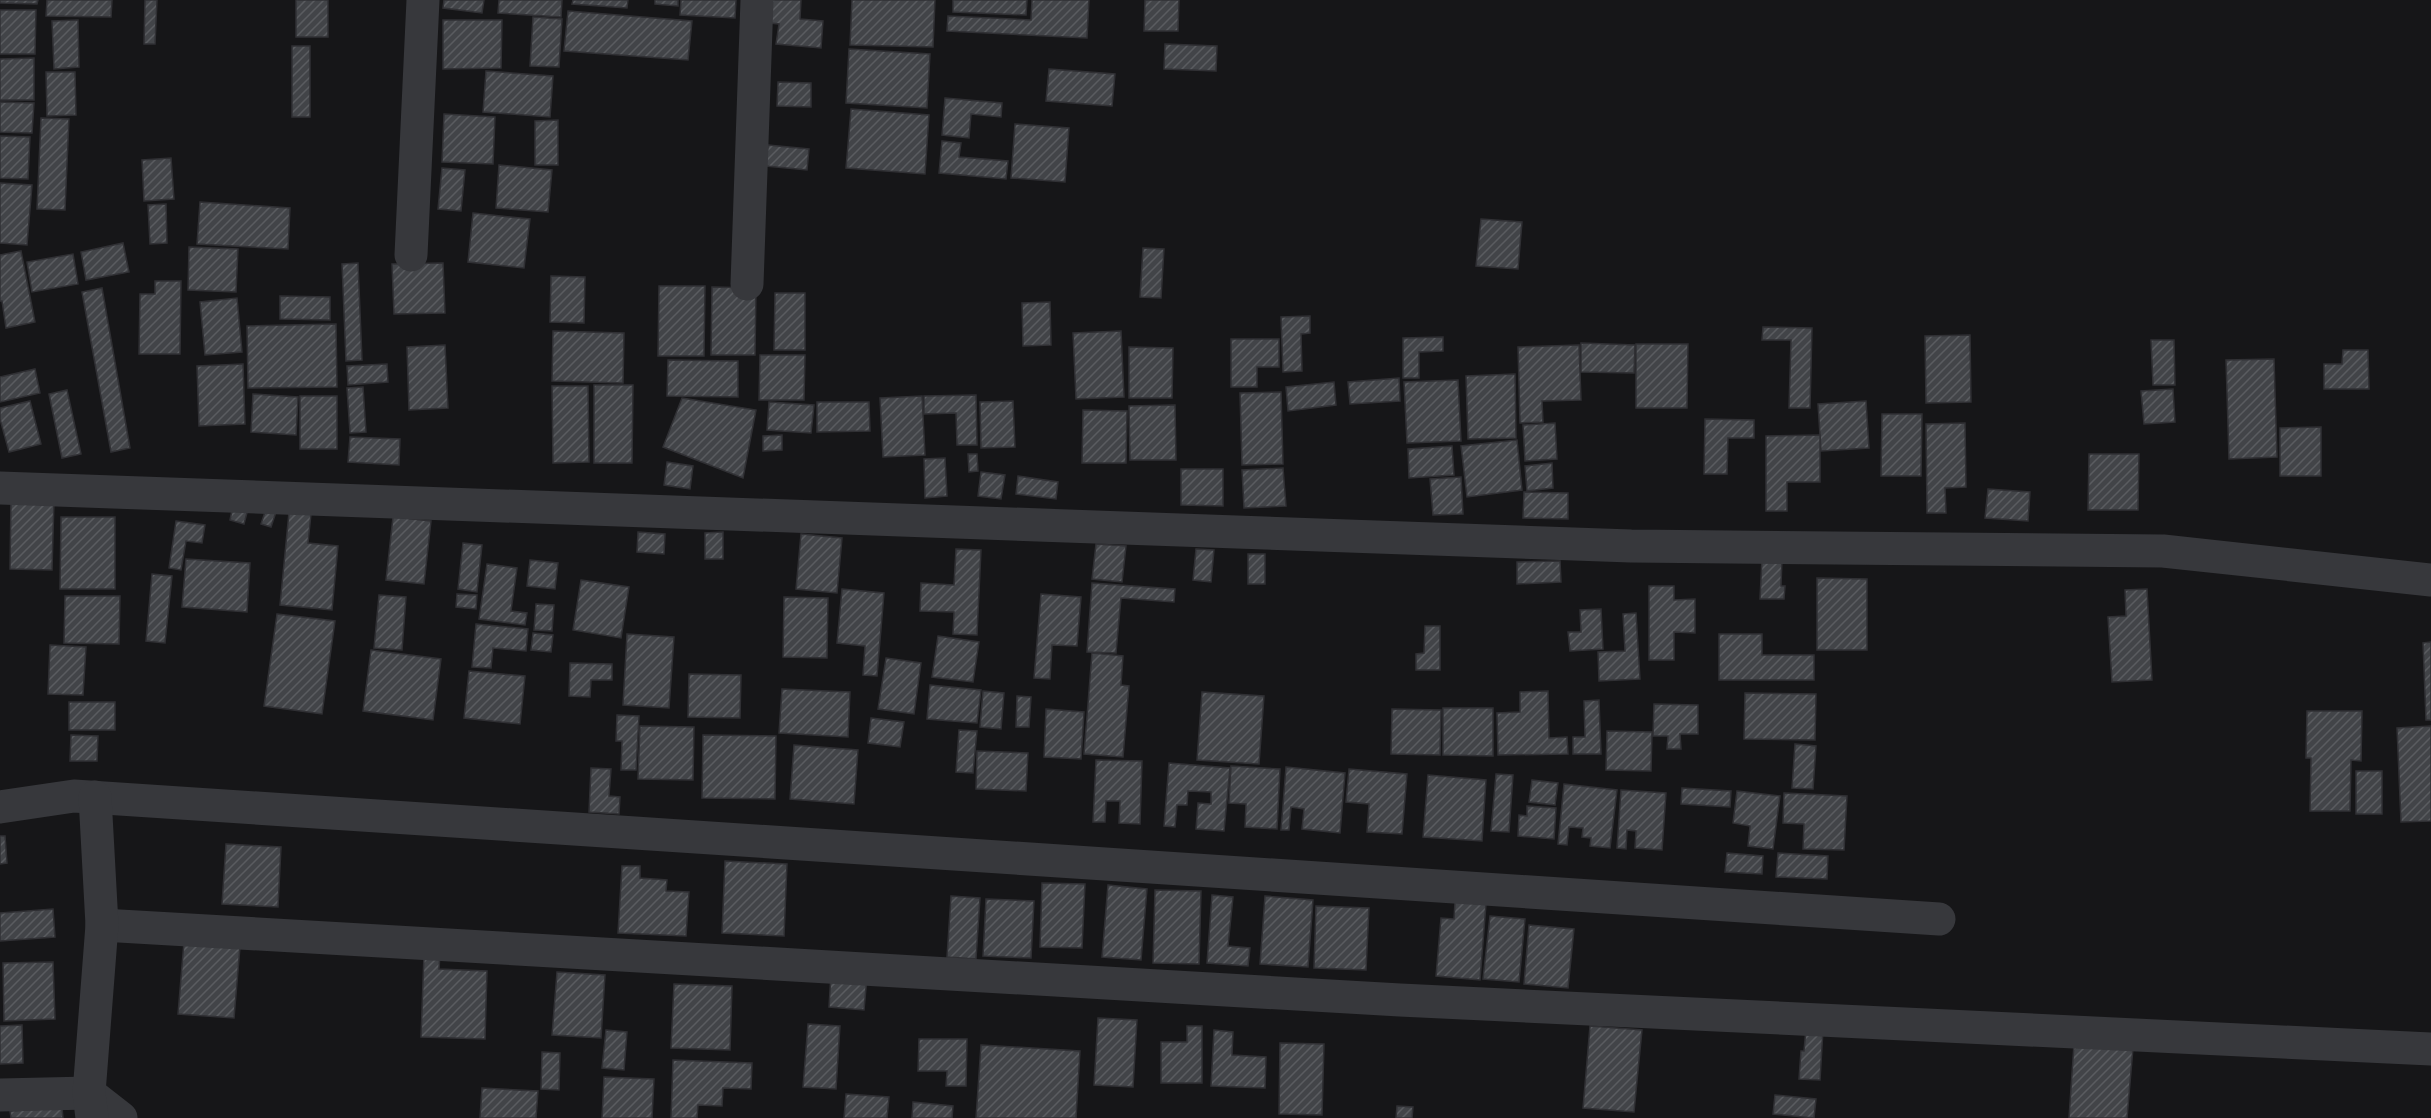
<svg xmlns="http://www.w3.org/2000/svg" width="2431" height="1118" font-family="Mulish,sans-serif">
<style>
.building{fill:url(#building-hatch);stroke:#303034;stroke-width:1.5}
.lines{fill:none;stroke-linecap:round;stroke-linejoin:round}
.minor{stroke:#37383c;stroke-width:33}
</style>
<defs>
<pattern id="building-hatch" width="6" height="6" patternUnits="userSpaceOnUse" patternTransform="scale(1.5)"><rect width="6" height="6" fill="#424448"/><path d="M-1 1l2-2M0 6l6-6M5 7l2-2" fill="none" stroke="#5a5c60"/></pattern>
</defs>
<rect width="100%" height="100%" fill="#161618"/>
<g class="building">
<path d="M0,0H38L37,4L0,3Z"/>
<path d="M47,0H112L111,17L46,16Z"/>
<path d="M145,0H157L155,44H144Z"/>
<rect x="296" y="0" width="32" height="37"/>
<path d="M444,0H484L482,13L443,8Z"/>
<path d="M499,0H562L561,17L498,13Z"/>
<path d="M573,0H628L627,8L572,4Z"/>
<path d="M655,0H678V6L655,4Z"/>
<path d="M681,0H736L735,18L680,15Z"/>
<path d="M772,0H801L800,19L823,21L821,48L776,44L779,24L770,23Z"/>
<path d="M852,0H935L933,47L850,45Z"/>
<path d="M953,0H1027L1026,15L953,12Z"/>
<path d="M1032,0H1089L1087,38L947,31L948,16L1031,20Z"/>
<path d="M1145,0H1179L1178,31H1144Z"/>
<path d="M0,10H36L35,54H0Z"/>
<path d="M568,11L692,21L688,60L564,51Z"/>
<path d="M533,17L562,19L559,67L530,66Z"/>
<path d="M78,20L79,67L54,69L52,21Z"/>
<path d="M443,20H502L501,68L443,69Z"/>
<path d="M1165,44L1217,46L1216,71L1164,69Z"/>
<rect x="292" y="46" width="18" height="71"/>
<path d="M849,49L930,54L927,108L846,103Z"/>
<path d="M34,58V100H0V59Z"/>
<path d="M1049,69L1115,74L1112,106L1046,101Z"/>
<path d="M486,71L553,76L550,117L483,112Z"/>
<path d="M46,72H75L76,115L47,116Z"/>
<path d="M778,82L811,83V107L777,106Z"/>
<path d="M945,98L1002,103L1001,117L971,114L969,138L942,135Z"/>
<path d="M0,102L34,103L32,133L0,132Z"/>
<path d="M851,109L929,115L925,174L846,168Z"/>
<path d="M444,114L495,117L493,164L442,162Z"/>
<path d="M41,118L69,119L65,210L37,209Z"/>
<path d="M558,120V165H535V121Z"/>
<path d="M1015,124L1069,128L1065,182L1011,178Z"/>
<path d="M0,136L30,137L28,179L0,178Z"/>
<path d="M942,141L961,143L959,157L1008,161L1006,179L939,173Z"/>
<path d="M768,145L809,149L807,170L766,166Z"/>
<path d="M171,158L174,199L144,201L142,160Z"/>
<path d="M499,165L552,170L548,212L496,208Z"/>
<path d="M442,168L465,170L461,211L438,209Z"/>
<path d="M0,183L32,185L27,245L0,243Z"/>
<path d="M200,202L290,208L288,249L197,244Z"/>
<path d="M166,204L167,243L150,244L148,205Z"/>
<path d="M473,213L530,219L524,268L468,262Z"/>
<path d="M1481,219L1522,222L1518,269L1476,266Z"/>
<path d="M123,243L129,272L86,280L81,252Z"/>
<path d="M189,247L238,249L236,292L188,290Z"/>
<path d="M1143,248L1164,249L1161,298L1140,297Z"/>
<path d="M21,251L35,322L6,328L2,301H0V255Z"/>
<path d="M73,254L78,284L32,292L27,262Z"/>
<path d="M358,263L362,360L346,361L342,264Z"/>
<path d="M443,263L445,313L394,314L392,264Z"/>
<path d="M551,276L585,277L584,323L550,322Z"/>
<path d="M155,281H181L180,354H139L140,294H155Z"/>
<path d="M659,286H705L704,356H658Z"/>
<path d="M712,287L756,288L755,355H711Z"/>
<path d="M102,288L130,448L111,452L82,292Z"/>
<path d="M775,293H805V350H774Z"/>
<path d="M280,296L330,297V320L280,319Z"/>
<path d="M237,298L242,352L205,355L200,302Z"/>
<path d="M1050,302L1051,345L1023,346L1022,303Z"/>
<path d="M1310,316V333L1301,334L1302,371L1283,372L1281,317Z"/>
<path d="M336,324L337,387L248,388L247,326Z"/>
<path d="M1763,327L1812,328L1810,408H1789L1791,340H1762Z"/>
<path d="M553,331L624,333L623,383L552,381Z"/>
<path d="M1121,331L1124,397L1076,399L1073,333Z"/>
<path d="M1970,335L1971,402L1926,403L1925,336Z"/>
<path d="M1443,337V351L1419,352V378H1403V338Z"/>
<path d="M1231,339H1279V367H1257V387H1231Z"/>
<path d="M2151,340H2174L2175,385H2153Z"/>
<path d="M1581,343L1635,345L1634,373L1581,372Z"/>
<path d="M1636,344H1688L1687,408H1636Z"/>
<path d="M445,345L448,408L409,410L407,347Z"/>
<path d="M1579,345L1581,400L1542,401L1543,422L1520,423L1518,347Z"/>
<path d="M1129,347L1173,348L1172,398H1129Z"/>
<path d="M2343,350H2368L2369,389H2324V364H2342Z"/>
<path d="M760,355H805L804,400H759Z"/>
<path d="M2274,359L2277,457L2229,459L2226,360Z"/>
<path d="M668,360L738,361V397L667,396Z"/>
<path d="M243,364L245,424L199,426L197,366Z"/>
<path d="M387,364L388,382L348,385L347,366Z"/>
<path d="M35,369L40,393L0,402V377Z"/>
<path d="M1515,374L1516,438L1468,439L1466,376Z"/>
<path d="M1399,378L1400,401L1350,404L1348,382Z"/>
<path d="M1458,380L1461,441L1407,443L1404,382Z"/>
<path d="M1334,382L1336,405L1288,411L1286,387Z"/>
<path d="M594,385H633L632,463H594Z"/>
<path d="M552,386H588L589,462L553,463Z"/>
<path d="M363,387L366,432L350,433L347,388Z"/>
<path d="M2173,389L2175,422L2144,424L2141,391Z"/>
<path d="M67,390L81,454L62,458L49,394Z"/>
<path d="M1281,392L1283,464L1242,465L1240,393Z"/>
<path d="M253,394L298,397L296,435L251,432Z"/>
<path d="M976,395L977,445H957L956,413L924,414V396Z"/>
<rect x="300" y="396" width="37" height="53"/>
<path d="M922,396L925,455L883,457L880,398Z"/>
<path d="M682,398L756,410L743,478L663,447Z"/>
<path d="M30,401L41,444L9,452L0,419V408Z"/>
<path d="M1013,401L1015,447L981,448L980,402Z"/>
<path d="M1866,401L1869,448L1821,451L1818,404Z"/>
<path d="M769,402L814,405L811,433L767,430Z"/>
<path d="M817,402H869L870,431L817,432Z"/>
<path d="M1175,405L1176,460H1130L1129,406Z"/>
<path d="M1083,410L1127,411L1126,463H1082Z"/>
<path d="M1882,414H1922L1921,476H1881Z"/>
<path d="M1705,419L1754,420V438H1728L1727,474H1704Z"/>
<path d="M1555,423L1557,459L1525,461L1523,425Z"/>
<path d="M1965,423L1966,487L1945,488L1946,513H1927L1926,424Z"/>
<path d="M2321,427V476H2280V428Z"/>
<path d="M782,435V450L763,451V436Z"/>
<path d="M1820,435V482H1787V511H1766V436Z"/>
<path d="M350,437L400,439L399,465L348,462Z"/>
<path d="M1517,440L1522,490L1467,497L1461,446Z"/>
<path d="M1452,446L1454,475L1409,478L1408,449Z"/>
<path d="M968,454H977L978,471L969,472Z"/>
<path d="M2089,454H2139L2138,510H2088Z"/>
<path d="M945,458L947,496L925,498L924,459Z"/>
<path d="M667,462L693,466L690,489L664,485Z"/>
<path d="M1552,463L1553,488L1527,491L1525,466Z"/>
<path d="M1283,468L1286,506L1244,508L1242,470Z"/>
<path d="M1181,469H1223V506L1181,505Z"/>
<path d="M981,472L1005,475L1001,499L978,496Z"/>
<path d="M1018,476L1058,482L1056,499L1016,494Z"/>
<path d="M1461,477L1463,514L1433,515L1430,479Z"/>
<path d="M1988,489L2030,492L2028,521L1985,518Z"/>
<path d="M1524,492L1568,493V519L1523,518Z"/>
<path d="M11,499L54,500L52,570L10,569Z"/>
<path d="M234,501L249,505L244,524L230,520Z"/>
<path d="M268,503L278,506L271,527L261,524Z"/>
<path d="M289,512L311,514L308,543L338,546L332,610L280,605Z"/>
<path d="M61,517H115V589H60Z"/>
<path d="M393,517L431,521L424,584L386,580Z"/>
<path d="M176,521L205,525L202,543L186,541L181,570L169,568Z"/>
<path d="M638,532L665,534L664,554L637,552Z"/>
<path d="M723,532V559H705V533Z"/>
<path d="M801,534L842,538L837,593L796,589Z"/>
<path d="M463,543L482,545L477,592L458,589Z"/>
<path d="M1096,544L1126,546L1122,582L1092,579Z"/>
<path d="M956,549L981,550L977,635L953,634L954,612L920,611L921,583L954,585Z"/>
<path d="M1196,549L1214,550L1211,582L1193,580Z"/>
<rect x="1248" y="554" width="17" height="30"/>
<path d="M1762,558L1782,559L1781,586H1785L1784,599H1760Z"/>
<path d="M186,559L250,563L247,612L182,607Z"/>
<path d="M530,560L558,563L555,589L527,586Z"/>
<path d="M1560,561L1561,582L1517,584V562Z"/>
<path d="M487,564L517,568L511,611L527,613L525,625L479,619Z"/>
<path d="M152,574L172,576L165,643L146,641Z"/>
<path d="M1817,578L1867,579V650H1817Z"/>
<path d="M581,580L629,587L621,638L573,630Z"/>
<path d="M1092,583L1175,589L1174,602L1121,598L1116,653L1087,652Z"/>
<path d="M1649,586H1674V600L1695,599V633L1674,632V660H1649Z"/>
<path d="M842,589L884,593L877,676L863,675L865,646L837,643Z"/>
<path d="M2147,589L2152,680L2112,682L2108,617L2126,616L2125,590Z"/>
<path d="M457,594L477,595L476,609L456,607Z"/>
<path d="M1041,594L1081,597L1077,646L1052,645L1050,679L1034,678Z"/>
<path d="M379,595L406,597L402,650L374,648Z"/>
<path d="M65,596H120L119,644L64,643Z"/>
<path d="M784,597L828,598L827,658L783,657Z"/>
<path d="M536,604L554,605L552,631L534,630Z"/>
<path d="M1601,609L1603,649L1570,651L1568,632H1581L1580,610Z"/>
<path d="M1636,613L1640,679L1599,681L1598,652L1625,651L1623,614Z"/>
<path d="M277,614L335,621L322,714L264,706Z"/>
<path d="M476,624L528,629L526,651L493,648L491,668L472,667Z"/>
<path d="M1425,626H1440V670H1416V654L1424,653Z"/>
<path d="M533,633L553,635L551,652L531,650Z"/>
<path d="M627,634L674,637L669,708L623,705Z"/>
<path d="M1719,634H1762V655H1814V680H1719Z"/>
<path d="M938,636L979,642L973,682L932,677Z"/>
<path d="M2431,642V720H2426L2423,643Z"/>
<path d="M50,645L86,647L83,695L48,694Z"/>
<path d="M371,650L441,659L433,720L363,711Z"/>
<path d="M1092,653L1123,656L1121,685L1129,686L1123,757L1084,754Z"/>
<path d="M886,658L921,663L914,714L878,709Z"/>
<path d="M570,663L612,664V680H591L590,697L569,696Z"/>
<path d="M469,671L525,676L520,724L464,718Z"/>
<path d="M689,674L741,675L740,718L688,717Z"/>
<path d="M930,685L981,690L977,723L927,719Z"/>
<path d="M782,689L850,692L848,737L779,733Z"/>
<path d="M983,691L1004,693L1001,729L980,727Z"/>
<path d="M1548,691L1549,738L1567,737L1568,754L1498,755L1497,713L1520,712V692Z"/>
<path d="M1202,692L1264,696L1259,764L1197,760Z"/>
<path d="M1745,693L1816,694L1815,740L1744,739Z"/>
<path d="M1017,696L1031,697L1029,727H1016Z"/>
<path d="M1599,700L1601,754H1573V737H1585L1584,701Z"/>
<rect x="69" y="702" width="46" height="28"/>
<path d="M1654,704L1698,705V734H1680L1681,749H1667L1668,736H1653Z"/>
<path d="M1443,708H1493V756L1443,755Z"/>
<path d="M1046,709L1084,712L1081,759L1044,757Z"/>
<path d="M1392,709L1441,710L1440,755L1391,754Z"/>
<path d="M2307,711H2362L2361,761L2351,760L2350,811H2310L2311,758H2306Z"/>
<path d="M617,715L639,716L636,770H621L622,741H616Z"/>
<path d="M871,718L904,722L900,747L868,743Z"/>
<path d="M640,726L694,727L693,780L638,779Z"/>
<path d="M2431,726V821L2401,822L2397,728Z"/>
<path d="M959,730L977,731L973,773L956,772Z"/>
<path d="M1607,731L1652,732L1651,771L1606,770Z"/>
<path d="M71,735L98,736L97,761H70Z"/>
<path d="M703,735L776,736L775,799L702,798Z"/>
<path d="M1795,744L1816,746L1813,789L1792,788Z"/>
<path d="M794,745L858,750L854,804L790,799Z"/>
<path d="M977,751L1028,753L1026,791L976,789Z"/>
<path d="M1096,760L1142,761L1140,824L1119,823L1120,801H1106L1105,822H1093Z"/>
<path d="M1169,763L1230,768L1224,831L1196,829L1198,803L1211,804V792L1188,791L1187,805H1177L1175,827L1164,826Z"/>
<path d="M1231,766L1280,769L1277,829L1245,827L1246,804L1229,803Z"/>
<path d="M1286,767L1345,773L1340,833L1302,829L1304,809L1291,807L1289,830H1281Z"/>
<path d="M591,768L611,769L609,796L620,797L619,814L589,812Z"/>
<path d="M1349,769L1407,774L1402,834L1367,832L1369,804L1346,802Z"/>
<rect x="2356" y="771" width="26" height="43"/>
<path d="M1496,774L1513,775L1509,832L1491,831Z"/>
<path d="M1428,775L1486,780L1482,841L1423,837Z"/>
<path d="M1532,780L1558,783L1555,805L1529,802Z"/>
<path d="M1564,784L1617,790L1610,848L1590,846L1591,838L1582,837L1583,828L1569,827L1567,845L1558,844Z"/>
<path d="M1682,788L1731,791L1730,807L1681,804Z"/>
<path d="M1621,790L1666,793L1662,850L1635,848L1636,831L1627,830L1626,849L1617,848Z"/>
<path d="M1737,791L1780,796L1773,849L1748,846L1750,826L1733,823Z"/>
<path d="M1784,793L1847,796L1844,850L1803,849L1804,824L1783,823Z"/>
<path d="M1527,806L1556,808L1554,839L1518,836L1519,815L1527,816Z"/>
<path d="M0,836H5L7,863L0,864Z"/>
<path d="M226,844L281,847L278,907L222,904Z"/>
<path d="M1727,853L1763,856L1762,874L1725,872Z"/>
<path d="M1778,853L1828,856L1827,879L1776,877Z"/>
<path d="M725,861L787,864L784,936L722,933Z"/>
<path d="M622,866H640V878L667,880L666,891L689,892L686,936L618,933Z"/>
<path d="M1042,883L1085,884L1082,948L1040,947Z"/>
<path d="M1108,885L1147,889L1141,960L1102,957Z"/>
<path d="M1155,890L1201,891L1199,964L1153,963Z"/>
<path d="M1212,895L1233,897L1228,946L1250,948L1248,966L1207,963Z"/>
<path d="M951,896L980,898L976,959L947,957Z"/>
<path d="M1265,896L1313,900L1308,967L1260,964Z"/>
<path d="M986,899L1034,901L1031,958L983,956Z"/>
<path d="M1455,902L1486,904L1480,980L1436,976L1441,918L1454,919Z"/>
<path d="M1316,906L1369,908L1366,970L1314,968Z"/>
<path d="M53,909L55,937L0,941V913Z"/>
<path d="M1490,916L1525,919L1519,982L1483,979Z"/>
<path d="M1529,925L1574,929L1568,988L1524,984Z"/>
<path d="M184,942L240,947L234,1018L178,1014Z"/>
<path d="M424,954H440L439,969L487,971L485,1039L421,1037Z"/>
<path d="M53,962L55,1019L4,1021L3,963Z"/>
<path d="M557,972L605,975L601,1038L552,1035Z"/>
<path d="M831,974L867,977L864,1010L829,1007Z"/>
<path d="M674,984L732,986L730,1050L671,1048Z"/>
<path d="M1098,1018L1137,1020L1133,1087L1094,1085Z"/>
<path d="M808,1024L840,1026L836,1089L803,1087Z"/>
<path d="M22,1025L23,1063L0,1064V1026Z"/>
<path d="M1187,1026H1202V1083H1161V1042H1187Z"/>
<path d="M1590,1026L1642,1030L1634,1112L1583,1108Z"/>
<path d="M1806,1029L1823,1030L1820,1080L1799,1079L1801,1051H1804Z"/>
<path d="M606,1030L627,1032L624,1070L602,1068Z"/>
<path d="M1214,1030L1233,1032L1232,1055L1266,1057L1265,1088L1211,1086Z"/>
<path d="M919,1039H967L966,1086H946L947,1071H918Z"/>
<path d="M1280,1043L1324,1044L1322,1115L1279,1114Z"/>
<path d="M2074,1044L2133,1048L2127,1118H2069Z"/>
<path d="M981,1045L1080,1051L1076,1118H976Z"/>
<path d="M542,1052L560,1053L559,1090L541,1089Z"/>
<path d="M673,1060L752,1063L751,1089L723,1088L722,1106L698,1105L697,1118H671Z"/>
<path d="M604,1077L654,1079L652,1118H602Z"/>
<path d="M482,1088L538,1091L536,1118H480Z"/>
<path d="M846,1094L889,1097L887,1118H844Z"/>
<path d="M1775,1095L1816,1099L1814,1118L1773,1114Z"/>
<path d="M913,1102L953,1106L952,1118H912Z"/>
<path d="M1397,1106L1413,1107L1412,1118H1396Z"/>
<path d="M62,1108L63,1118H11L10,1111Z"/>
</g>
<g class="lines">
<g class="minor">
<path d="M411,255L423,0"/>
<path d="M747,284L757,0"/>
<path d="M0,488L1631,546L2163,551L2431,580"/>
<path d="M0,807L74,796L1939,919"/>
<path d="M102,925L1400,1000L2431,1049"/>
<path d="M0,1095L89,1093L121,1118"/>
<path d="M92,1118L89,1093L102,925L95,797"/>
</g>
</g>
</svg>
